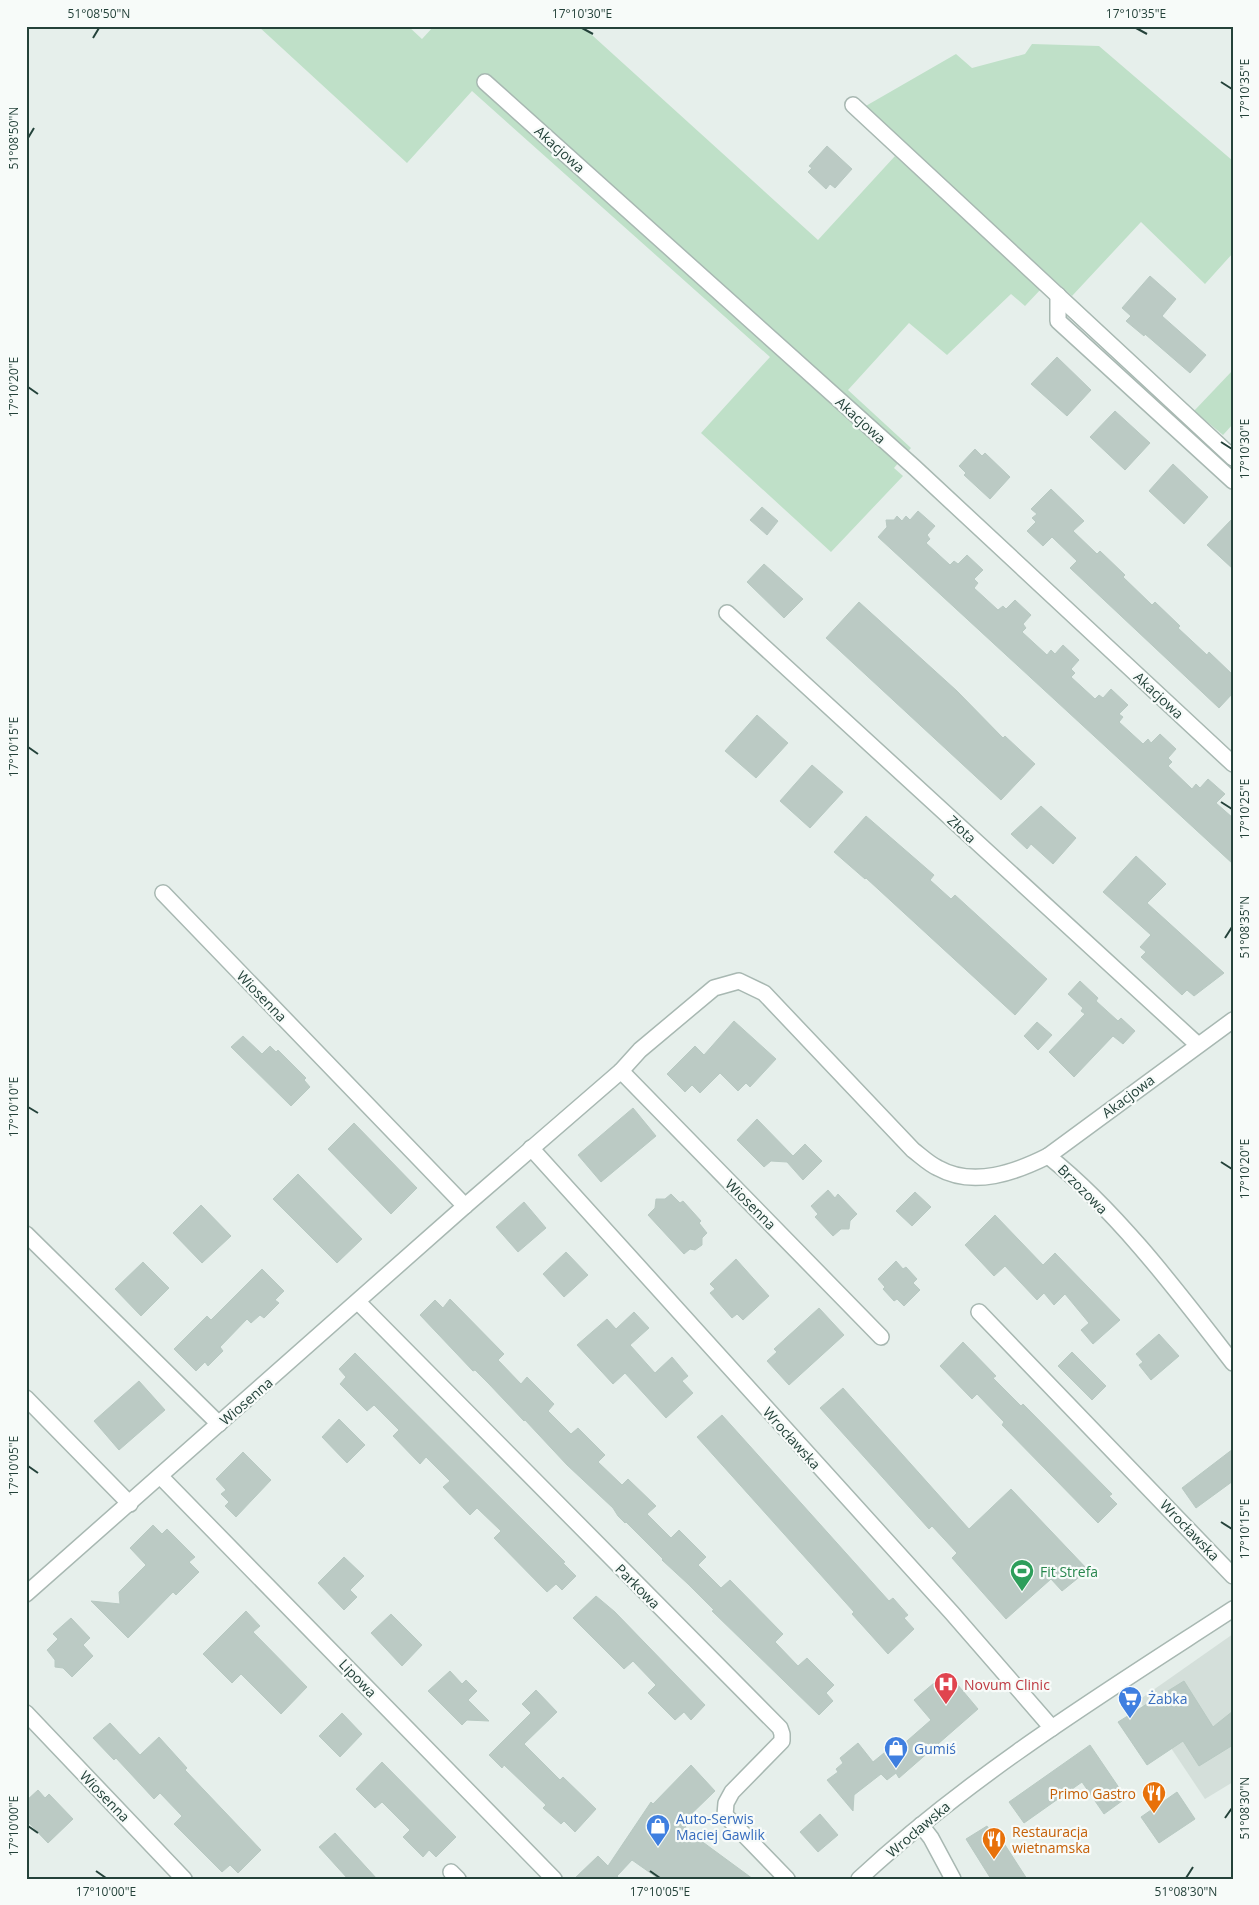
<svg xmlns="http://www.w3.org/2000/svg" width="1259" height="1905" font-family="'Open Sans',sans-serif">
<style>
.built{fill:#d4dfda}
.green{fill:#bfe0c8}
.building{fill:#bbcac4;stroke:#b8c9c2}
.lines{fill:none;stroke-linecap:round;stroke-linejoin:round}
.minor-casing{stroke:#a8b8b2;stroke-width:18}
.minor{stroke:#fff;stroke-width:15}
.ticks{fill:none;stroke:#24423a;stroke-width:2}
.labels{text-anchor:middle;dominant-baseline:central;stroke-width:4.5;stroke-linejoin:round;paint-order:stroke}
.street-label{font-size:14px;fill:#24423a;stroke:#f7fbf9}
.leisure-label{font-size:14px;fill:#27864d;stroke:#f7fbf9;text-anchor:start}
.health-label{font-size:14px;fill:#be3a42;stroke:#f7fbf9;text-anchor:start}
.shop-label{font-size:14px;fill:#366cbe;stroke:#f7fbf9;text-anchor:start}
.food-label{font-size:14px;fill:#c56008;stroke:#f7fbf9;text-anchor:end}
.neatline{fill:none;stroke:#24423a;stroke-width:2}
.ticks-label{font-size:12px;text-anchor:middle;fill:#24423a}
</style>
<rect width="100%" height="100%" fill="#e6efeb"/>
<path class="built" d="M1233,1634V1782L1205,1799L1139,1700Z"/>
<g class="green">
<path d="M258,26H408L422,39L434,26H582L818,240L895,156L1041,289L1025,306L1011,294L947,355L909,323L848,390L911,448L894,468L903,476L831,552L701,433L770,357L472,91L407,163Z"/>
<path d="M1032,44L1099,46L1233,161V253L1205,284L1141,222L1072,296L864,107L956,54L972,68L1025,54Z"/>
<path d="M1233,370V424L1223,435L1194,411Z"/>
</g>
<g class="building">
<path d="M827,146L852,169L835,188L830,184L826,189L808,172L812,168L809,166Z"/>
<path d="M1150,276L1176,299L1162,316L1206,355L1190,373L1145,334L1144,336L1126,321L1131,316L1122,308Z"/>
<path d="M1057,357L1091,390L1067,416L1031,384Z"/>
<path d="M1115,411L1150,443L1125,470L1090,437Z"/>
<path d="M975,449L982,456L985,453L1010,477L990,499L964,475L966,473L959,466Z"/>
<path d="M1173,464L1208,497L1184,524L1149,491Z"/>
<path d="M1051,489L1084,521L1073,531L1097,554L1100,551L1125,575L1123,577L1152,605L1155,602L1180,626L1178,628L1207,655L1209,652L1233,675V693L1219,708L1070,568L1077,561L1052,537L1043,546L1027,531L1036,522L1032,518L1037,514L1031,509Z"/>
<path d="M762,507L778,521L767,535L750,520Z"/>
<path d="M918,511L935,526L927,535L930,539L926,543L950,565L954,561L958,564L967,555L983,570L974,579L978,583L974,588L998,610L1003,606L1006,609L1015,600L1031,615L1023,624L1026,628L1022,632L1047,655L1051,650L1055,654L1063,645L1079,660L1071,669L1075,673L1071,677L1095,699L1099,695L1103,698L1111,689L1128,705L1119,714L1123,717L1119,722L1143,744L1148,739L1151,743L1160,734L1176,749L1168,758L1172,762L1168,766L1192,789L1196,784L1200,788L1208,779L1225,794L1216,803L1233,818V864L878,537L887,527L886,520H894L897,516L902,521L906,516L910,520Z"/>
<path d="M1233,518V569L1207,545Z"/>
<path d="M764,564L803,599L784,618L747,582Z"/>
<path d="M859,602L957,691L1003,738L1005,736L1035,764L1001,800L826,638Z"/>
<path d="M757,715L788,743L756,778L725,751Z"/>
<path d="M812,765L843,792L810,828L780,801Z"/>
<path d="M1041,806L1076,838L1053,864L1031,844L1027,849L1011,834Z"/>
<path d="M866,816L934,875L930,880L951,899L955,895L1047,979L1015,1015L866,878L865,879L834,852Z"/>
<path d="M1136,856L1166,884L1147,903L1224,973L1194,996L1187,990L1182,995L1141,957L1146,952L1140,947L1151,935L1103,892Z"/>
<path d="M1080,981L1098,998L1096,1001L1118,1021L1121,1018L1135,1031L1123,1044L1113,1036L1074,1077L1049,1052L1085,1014L1081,1011L1083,1008L1068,994Z"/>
<path d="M734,1021L776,1059L750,1087L746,1083L738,1091L720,1073L700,1093L692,1085L685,1092L667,1074L695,1046L704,1055Z"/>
<path d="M1037,1022L1052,1035L1038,1050L1024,1036Z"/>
<path d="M243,1036L262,1054L270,1046L276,1052L278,1050L306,1078L304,1080L310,1087L291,1106L231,1047Z"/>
<path d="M633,1108L656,1136L601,1182L578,1155Z"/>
<path d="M757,1119L793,1156L805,1144L822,1161L803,1180L787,1162L771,1161L764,1167L737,1140Z"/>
<path d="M354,1123L417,1188L391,1214L328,1149Z"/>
<path d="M298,1174L362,1239L337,1263L273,1199Z"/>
<path d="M828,1190L835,1198L838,1194L857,1214L850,1221L849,1229H841L833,1236L815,1217L818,1214L811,1206Z"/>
<path d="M915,1192L931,1207L912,1226L896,1211Z"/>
<path d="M671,1194L680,1203L683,1201L701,1221L699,1223L707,1233L702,1238V1245L695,1250L690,1249L684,1254L648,1215L655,1208L656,1199H665Z"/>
<path d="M524,1202L546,1228L518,1252L496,1227Z"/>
<path d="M201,1205L231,1236L202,1263L173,1233Z"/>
<path d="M995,1215L1043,1265L1055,1253L1120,1320L1093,1344L1081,1330L1089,1323L1065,1294L1054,1305L1044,1293L1037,1300L1005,1266L994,1276L965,1245Z"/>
<path d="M566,1252L588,1275L564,1297L543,1274Z"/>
<path d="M736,1259L769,1296L743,1320L737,1314L732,1318L710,1293L715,1289L710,1284Z"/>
<path d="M896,1261L903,1269L906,1267L917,1279L913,1283L920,1290L904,1306L897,1299L894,1301L883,1289L885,1287L878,1279Z"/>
<path d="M143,1262L169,1288L141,1316L115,1289Z"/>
<path d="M262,1269L284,1291L275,1300L279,1303L264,1318L260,1315L251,1323L247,1319L220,1347L223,1351L208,1366L205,1362L196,1371L174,1349L207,1316L211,1320Z"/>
<path d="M450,1299L504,1354L498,1360L521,1384L527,1377L554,1404L548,1411L571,1434L578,1428L605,1455L598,1462L622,1485L628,1479L656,1506L647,1514L671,1538L679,1530L706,1557L698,1565L721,1588L730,1580L783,1634L775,1642L798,1666L807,1658L834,1685L826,1693L833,1701L819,1715L712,1611L714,1610L688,1584L662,1560L663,1559L626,1522L625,1523L618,1516L613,1508L567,1465L525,1420L524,1421L489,1384L475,1370L473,1371L420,1315L435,1300L443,1308Z"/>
<path d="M819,1308L844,1335L789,1385L767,1361L777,1352L774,1349Z"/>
<path d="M634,1312L649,1328L630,1345L655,1373L672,1357L688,1376L682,1381L693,1393L666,1418L625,1373L613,1384L577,1345L607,1319L616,1329Z"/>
<path d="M1159,1334L1179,1356L1151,1380L1139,1365L1143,1362L1136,1354Z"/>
<path d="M963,1342L996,1376L993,1378L1021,1406L1023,1404L1112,1494L1109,1496L1117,1504L1098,1523L1002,1425L1004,1422L977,1394L972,1399L940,1366Z"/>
<path d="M1072,1352L1106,1386L1092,1400L1058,1366Z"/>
<path d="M355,1353L565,1562L563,1563L576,1576L562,1590L556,1584L547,1592L494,1538L501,1531L477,1508L470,1515L443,1487L450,1481L426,1457L420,1464L393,1436L399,1430L374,1405L367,1411L340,1384L346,1377L339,1369Z"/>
<path d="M139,1381L165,1410L119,1450L94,1421Z"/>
<path d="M843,1388L969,1529L1011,1489L1088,1570L1062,1591L1051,1579L1006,1619L952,1558L957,1553L932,1526L929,1529L820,1408Z"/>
<path d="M722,1415L889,1601L893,1598L908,1615L904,1618L914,1629L888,1654L852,1614L854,1612L697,1437Z"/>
<path d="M339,1419L365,1445L347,1463L322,1437Z"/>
<path d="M1233,1449V1481L1196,1508L1182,1488Z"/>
<path d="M243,1452L271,1480L236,1517L225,1506L229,1502L221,1494L226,1490L216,1479Z"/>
<path d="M153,1525L162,1534L167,1529L195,1557L189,1562L199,1572L176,1595L173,1592L128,1638L91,1601L120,1604L119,1592L146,1565L130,1548Z"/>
<path d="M344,1557L364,1576L350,1590L357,1597L344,1610L318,1583Z"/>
<path d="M596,1596L615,1612L705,1705L691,1720L684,1712L675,1720L648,1693L656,1685L633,1661L624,1669L573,1618Z"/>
<path d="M246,1611L260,1626L253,1632L307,1687L281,1714L241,1674L232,1683L203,1654Z"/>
<path d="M391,1614L422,1645L402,1666L371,1633Z"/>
<path d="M71,1618L90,1638L83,1645L93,1656L72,1677L63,1668L55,1667V1660L47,1650L58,1639L53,1634Z"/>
<path d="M450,1671L462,1684L466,1680L477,1691L468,1700L489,1721L467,1720L462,1725L428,1691Z"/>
<path d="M947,1672L978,1709L899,1778L896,1773L887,1780L881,1774L854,1795L853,1811L827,1780L838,1772L836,1769L843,1763L840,1758L858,1743L873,1762L895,1744L899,1748L931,1720L914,1700Z"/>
<path d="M1184,1681L1213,1727L1233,1711V1745L1199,1766L1183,1741L1147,1765L1118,1722Z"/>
<path d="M536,1690L557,1712L524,1744L560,1780L563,1777L596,1809L575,1832L564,1821L561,1824L543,1808L546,1805L504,1765L502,1768L489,1755L531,1713L522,1704Z"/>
<path d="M342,1713L362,1734L340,1757L319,1736Z"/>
<path d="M110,1723L140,1755L159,1737L187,1768L185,1770L261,1850L238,1873L230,1865L222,1872L174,1824L182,1816L160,1793L154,1799L116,1758L114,1760L93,1738Z"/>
<path d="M1090,1745L1126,1798L1104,1814L1082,1782L1024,1823L1009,1802Z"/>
<path d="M382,1762L456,1837L436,1857L429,1850L423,1857L403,1837L410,1830L382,1802L375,1808L356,1789Z"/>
<path d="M691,1765L715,1791L682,1823L686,1827L685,1829L753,1879H659L632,1860L617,1876L620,1879H574L598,1856L608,1866L651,1802L653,1804Z"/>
<path d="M38,1790L45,1798L49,1794L73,1819L48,1843L26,1820V1801Z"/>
<path d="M1177,1792L1195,1819L1159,1843L1141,1817Z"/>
<path d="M820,1814L838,1835L818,1852L800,1832Z"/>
<path d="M987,1826L992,1834L996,1831L1027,1879H991L966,1839Z"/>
<path d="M335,1833L377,1879H348L319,1847Z"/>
</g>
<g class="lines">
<g class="minor-casing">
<g id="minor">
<path d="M485,82L914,467L1233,764"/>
<path d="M853,105L1233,458"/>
<path d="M1058,295V321L1233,481"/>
<path d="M727,613L1198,1045"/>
<path d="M163,893L465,1206"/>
<path d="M621,1071L881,1337"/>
<path d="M531,1148L952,1613L1052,1728"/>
<path d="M1048,1156C1118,1212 1178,1292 1233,1363"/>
<path d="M26,1234L219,1424"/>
<path d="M358,1302L780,1728L782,1734V1741L732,1792L726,1803L725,1815L787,1879"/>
<path d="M979,1312L1233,1576"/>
<path d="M26,1398L130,1504"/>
<path d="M161,1477L554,1879"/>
<path d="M26,1594L465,1206L621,1071L640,1050L714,988L739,981L764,993L913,1150C921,1156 929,1164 938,1168C974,1188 1016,1172 1048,1156L1233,1020"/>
<path d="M26,1713L184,1879"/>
<path d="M921,1825L931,1838L953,1879"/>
<path d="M451,1872L458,1879"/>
<path d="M859,1879C972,1774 1104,1693 1233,1609"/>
</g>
</g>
<use href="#minor" class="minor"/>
</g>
<path class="ticks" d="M582,28L593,34M1136,28L1147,34M93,38L99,28M1221,82L1232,89M28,138L34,128M28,387L38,394M1221,442L1232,449M28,747L38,754M1221,802L1232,809M1225,938L1232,927M28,1107L38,1113M1221,1162L1232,1169M28,1466L38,1473M1221,1522L1232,1529M1225,1818L1232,1808M28,1826L38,1833M96,1871L106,1878M650,1871L660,1878M1186,1878L1193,1867"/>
<defs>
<g id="stadium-pin" transform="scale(1.25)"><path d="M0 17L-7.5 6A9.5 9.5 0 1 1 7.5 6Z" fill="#2e9e5b" stroke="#f7fbf9"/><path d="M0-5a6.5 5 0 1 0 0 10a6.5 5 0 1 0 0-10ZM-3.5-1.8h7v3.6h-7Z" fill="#fff"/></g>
<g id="hospital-pin" transform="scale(1.25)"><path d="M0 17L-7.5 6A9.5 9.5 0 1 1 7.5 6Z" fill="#e0444e" stroke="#f7fbf9"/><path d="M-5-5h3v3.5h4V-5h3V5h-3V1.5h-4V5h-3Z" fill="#fff"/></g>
<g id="supermarket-pin" transform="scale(1.25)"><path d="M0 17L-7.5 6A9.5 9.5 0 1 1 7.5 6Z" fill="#3f7fe0" stroke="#f7fbf9"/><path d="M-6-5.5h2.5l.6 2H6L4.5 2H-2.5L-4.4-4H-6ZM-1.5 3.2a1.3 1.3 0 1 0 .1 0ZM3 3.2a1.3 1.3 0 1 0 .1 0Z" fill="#fff"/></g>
<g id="shop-pin" transform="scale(1.25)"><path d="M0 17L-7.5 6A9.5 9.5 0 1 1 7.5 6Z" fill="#3f7fe0" stroke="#f7fbf9"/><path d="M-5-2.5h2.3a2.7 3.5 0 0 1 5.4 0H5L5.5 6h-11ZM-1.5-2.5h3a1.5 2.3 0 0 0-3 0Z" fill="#fff"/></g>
<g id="restaurant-pin" transform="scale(1.25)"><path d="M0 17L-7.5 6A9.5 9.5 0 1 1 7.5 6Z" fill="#e8710a" stroke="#f7fbf9"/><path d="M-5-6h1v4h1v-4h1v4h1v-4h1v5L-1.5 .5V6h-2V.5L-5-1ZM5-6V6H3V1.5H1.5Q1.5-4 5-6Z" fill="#fff"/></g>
</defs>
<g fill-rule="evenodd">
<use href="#stadium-pin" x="1022" y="1571"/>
<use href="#hospital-pin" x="946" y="1684"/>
<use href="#supermarket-pin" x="1130" y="1698"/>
<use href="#shop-pin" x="896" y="1748"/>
<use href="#restaurant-pin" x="1154" y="1793"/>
<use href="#shop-pin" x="658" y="1826"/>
<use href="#restaurant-pin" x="994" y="1839"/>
</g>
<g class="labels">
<g class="street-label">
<text transform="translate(560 149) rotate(42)">Akacjowa</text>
<text transform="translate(861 420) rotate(42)">Akacjowa</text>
<text transform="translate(1159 695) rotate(43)">Akacjowa</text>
<text transform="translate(962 829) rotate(43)">Złota</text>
<text transform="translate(262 996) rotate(46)">Wiosenna</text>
<text transform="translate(1128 1096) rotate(-37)">Akacjowa</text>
<text transform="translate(1083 1189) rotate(45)">Brzozowa</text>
<text transform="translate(751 1204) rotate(45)">Wiosenna</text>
<text transform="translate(246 1401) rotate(-41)">Wiosenna</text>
<text transform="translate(792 1438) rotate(48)">Wrocławska</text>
<text transform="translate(1190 1530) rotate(46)">Wrocławska</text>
<text transform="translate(638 1586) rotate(45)">Parkowa</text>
<text transform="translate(358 1678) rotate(46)">Lipowa</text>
<text transform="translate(105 1796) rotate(46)">Wiosenna</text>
<text transform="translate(918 1829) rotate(-40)">Wrocławska</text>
</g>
<g class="leisure-label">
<text x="1040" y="1571">Fit Strefa</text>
</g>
<g class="health-label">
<text x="964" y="1684">Novum Clinic</text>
</g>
<g class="shop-label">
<text x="1148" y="1698">Żabka</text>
<text x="914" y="1748">Gumiś</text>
<text x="676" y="1818">Auto-Serwis<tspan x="676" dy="16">Maciej Gawlik</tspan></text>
</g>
<g class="food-label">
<text x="1136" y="1793">Primo Gastro</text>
<text x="1012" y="1831" text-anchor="start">Restauracja<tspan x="1012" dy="16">wietnamska</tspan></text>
</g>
</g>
<rect width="1259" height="1905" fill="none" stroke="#f7fbf9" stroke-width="55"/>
<rect x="28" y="28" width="1204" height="1850" class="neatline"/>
<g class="ticks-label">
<text x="99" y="18">51°08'50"N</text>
<text x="582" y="18">17°10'30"E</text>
<text x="1136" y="18">17°10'35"E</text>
<text transform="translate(1245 89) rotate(-90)" y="4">17°10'35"E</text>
<text transform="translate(14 138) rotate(-90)" y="4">51°08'50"N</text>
<text transform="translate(14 387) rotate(-90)" y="4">17°10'20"E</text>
<text transform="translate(1245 449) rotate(-90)" y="4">17°10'30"E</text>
<text transform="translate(14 747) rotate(-90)" y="4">17°10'15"E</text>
<text transform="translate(1245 809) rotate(-90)" y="4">17°10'25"E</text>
<text transform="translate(1245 927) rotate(-90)" y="4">51°08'35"N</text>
<text transform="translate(14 1107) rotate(-90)" y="4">17°10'10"E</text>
<text transform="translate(1245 1169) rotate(-90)" y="4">17°10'20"E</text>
<text transform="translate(14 1466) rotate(-90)" y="4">17°10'05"E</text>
<text transform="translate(1245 1529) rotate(-90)" y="4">17°10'15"E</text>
<text transform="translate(1245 1808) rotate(-90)" y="4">51°08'30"N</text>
<text transform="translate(14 1826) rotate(-90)" y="4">17°10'00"E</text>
<text x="106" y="1896">17°10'00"E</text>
<text x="660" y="1896">17°10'05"E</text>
<text x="1186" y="1896">51°08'30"N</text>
</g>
</svg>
